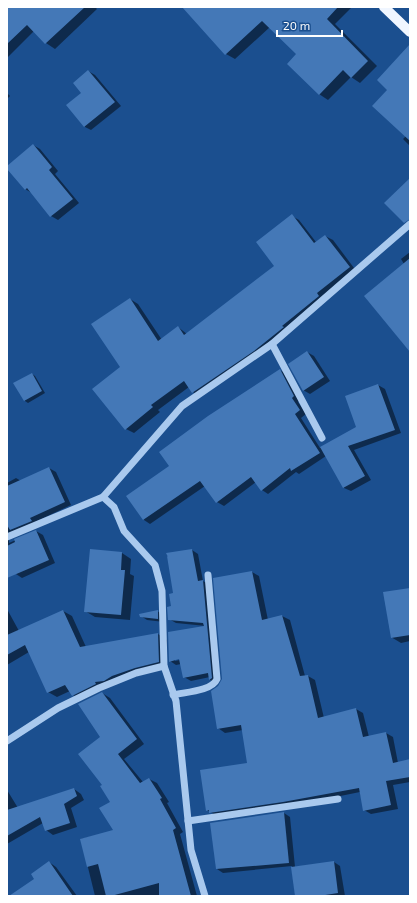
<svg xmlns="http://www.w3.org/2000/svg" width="417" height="903" font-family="'Exo 2',sans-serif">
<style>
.shadow{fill:#0007;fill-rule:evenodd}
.building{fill:#4478b7}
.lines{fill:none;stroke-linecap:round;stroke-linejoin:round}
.minor{stroke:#a9c9ee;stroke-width:7}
.major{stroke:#f0f6ff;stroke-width:10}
</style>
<rect width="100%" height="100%" fill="#1b4f8f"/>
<g class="shadow">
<path d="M7,7H95L97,9L55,49L46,43L34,31L7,58Z"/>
<path d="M183,7H350L351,8L335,24L377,66L360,83L351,77L328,100L319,94L298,54L270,27L235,59L226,54Z"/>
<path d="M410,46V146L403,139L406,136L388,90Z"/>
<path d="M88,71L95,75L121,106L91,130L85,127L67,105L82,93Z"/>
<path d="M7,93L10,96L7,99Z"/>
<path d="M33,145L40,149L58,171L55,174L79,203L58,220L51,216L32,193L25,189L7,167Z"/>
<path d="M292,216L299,220L316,242L325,236L333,240L357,272L289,330L200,397L193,392L189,387L158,410L160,412L134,433L126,429L121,367L130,299L138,304L162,340L178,327L187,334L275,266Z"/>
<path d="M410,252V351L404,264L401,259Z"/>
<path d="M307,352L314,356L330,381L310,394L303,390Z"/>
<path d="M280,370L286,374L300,400L298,402L306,414L301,418L320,448L358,427L347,396L378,385L385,389L401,433L354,450L371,480L351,491L344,488L326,456L299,474L296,472L268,494L262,490L256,482L224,506L217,502L205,486L150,524L144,520L127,496L171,466Z"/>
<path d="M32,374L35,376L45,393L28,403L25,401L15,383Z"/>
<path d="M49,468L56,472L71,505L37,521L9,538V543L36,531L43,535L55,563L22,578L16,574L7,554V483L16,478L21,481Z"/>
<path d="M192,550L198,554L203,581L210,585L217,683L210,680V677L191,681L184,677L181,664L176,665L170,661L206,626L176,623L169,619L173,607L174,594ZM175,659H184L175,661Z"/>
<path d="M122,553L131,559L130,574L134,576L130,620L95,617L85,611Z"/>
<path d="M252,572L259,576L268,620L282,616L290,620L305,676H308L315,680L324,718L356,709L363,713L369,737L386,733L393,737L398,763L410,760V782L393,785L398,809L371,814L364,810L360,792L291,806L217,816L207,810L249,764L243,730L225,733L218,728L219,687L223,679Z"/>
<path d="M410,589V641L401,643L391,637Z"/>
<path d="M7,609L19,631L63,611L72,616L86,647L158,634L167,640V667L121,681L82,700L73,695L70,691L57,697L48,692L29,652L7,665Z"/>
<path d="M157,611L164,615V622L147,620L141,616Z"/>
<path d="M102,693L110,698L144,744L124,759L143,782L149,779L157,783L169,802L167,803L183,832L180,834L197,896H95L81,839L114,831L111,802L104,785L102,738Z"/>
<path d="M74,789L81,794L84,800L71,808L77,827L53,835L46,830L43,823L7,844V790L18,808Z"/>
<path d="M284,813L290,817L295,867L334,862L340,866L345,896H296L292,866L223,873L217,869Z"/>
<path d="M49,862L56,867L77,896H11L36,880Z"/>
</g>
<g class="building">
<path d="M7,7H85L45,44L27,25L7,44Z"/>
<path d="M182,7H338L327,19L368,61L351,78L343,70L319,95L287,64L296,54L262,21L225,55Z"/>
<path d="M410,44V141L372,106L387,90L377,80Z"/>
<path d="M88,70L115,102L84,127L66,105L81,93L73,83Z"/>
<path d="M33,144L52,167L49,170L73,199L50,217L27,188L25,190L7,169V166Z"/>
<path d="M410,178V219L404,223L384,203Z"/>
<path d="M292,214L314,243L325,235L350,267L317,293L319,296L282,326L284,327L254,351L192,393L184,381L151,405L153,407L125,430L92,389L120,367L91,324L130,298L158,341L178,326L184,335L274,266L256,242Z"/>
<path d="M410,258V352L364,296Z"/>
<path d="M307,351L324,377L303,391L288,364Z"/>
<path d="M280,369L294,396L292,398L300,410L295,414L320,453L291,471L290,468L261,491L251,477L216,503L200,481L143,520L126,496L169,466L159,452L208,416Z"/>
<path d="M32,373L42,391L24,401L13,383Z"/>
<path d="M378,384L395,430L348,446L365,476L343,488L320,447L356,427L345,396Z"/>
<path d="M49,467L65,502L30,518L32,521L10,530L7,525V486Z"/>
<path d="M36,530L49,560L7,578V546L15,542L14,539Z"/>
<path d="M90,549L122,552L121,570H125L121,615L84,612Z"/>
<path d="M192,549L198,581L203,580L212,678L209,680L208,673L183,678L179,659L169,662L168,632L204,626L203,623L168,620L167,607L171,606L169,594L173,593L167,556L168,557L166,553Z"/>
<path d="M252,571L262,620L282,615L300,676L308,675L318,718L356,708L363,737L386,732L393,763L410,759V777L386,781L391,805L363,811L359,788L283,802L209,813V810L206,811L200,770L247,763L241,725L217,729L211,691L218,686L222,679L213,578Z"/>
<path d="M410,588V635L391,638L383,592Z"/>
<path d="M63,610L80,647L158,633L159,662L135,668L112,676L104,681L95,682L96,684L72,696L65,685L47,693L25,645L7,655V635Z"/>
<path d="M158,610V619L140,617L139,614Z"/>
<path d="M102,692L137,739L118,754L140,783L149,778L162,798L160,799L176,828L173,830L191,896H159V883L111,896H106L98,864L87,867L80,839L113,830L99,808L110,802L100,786L102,785L78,754L100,737L78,704Z"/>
<path d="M74,788L77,796L64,804L70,823L45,831L40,817L7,836V810Z"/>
<path d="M284,812L289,863L216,869L210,823Z"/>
<path d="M49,861L73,896H9L34,879L31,874Z"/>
<path d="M334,861L338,893L319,896H295L291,867Z"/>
</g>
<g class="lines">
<g class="minor">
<path d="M272,344L322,438"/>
<path d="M103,497L114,507L124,531L155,565L162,591L164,666L176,701L191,850L205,896"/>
<path d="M7,537L103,497L182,406L272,344L410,224"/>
<path d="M173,695C186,692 212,691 217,679L208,575"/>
<path d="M7,741L58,708L99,688L136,673L164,666"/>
<path d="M188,821L338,799"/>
</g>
<path class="major" d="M384,7L410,32"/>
</g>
<rect width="417" height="903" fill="none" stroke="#ffffff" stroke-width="16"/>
<path d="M277 30v6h65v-6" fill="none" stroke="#ffffff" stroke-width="2"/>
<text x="283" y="30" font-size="12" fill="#ffffff" stroke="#1b4f8f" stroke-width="3" paint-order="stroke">20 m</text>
</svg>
